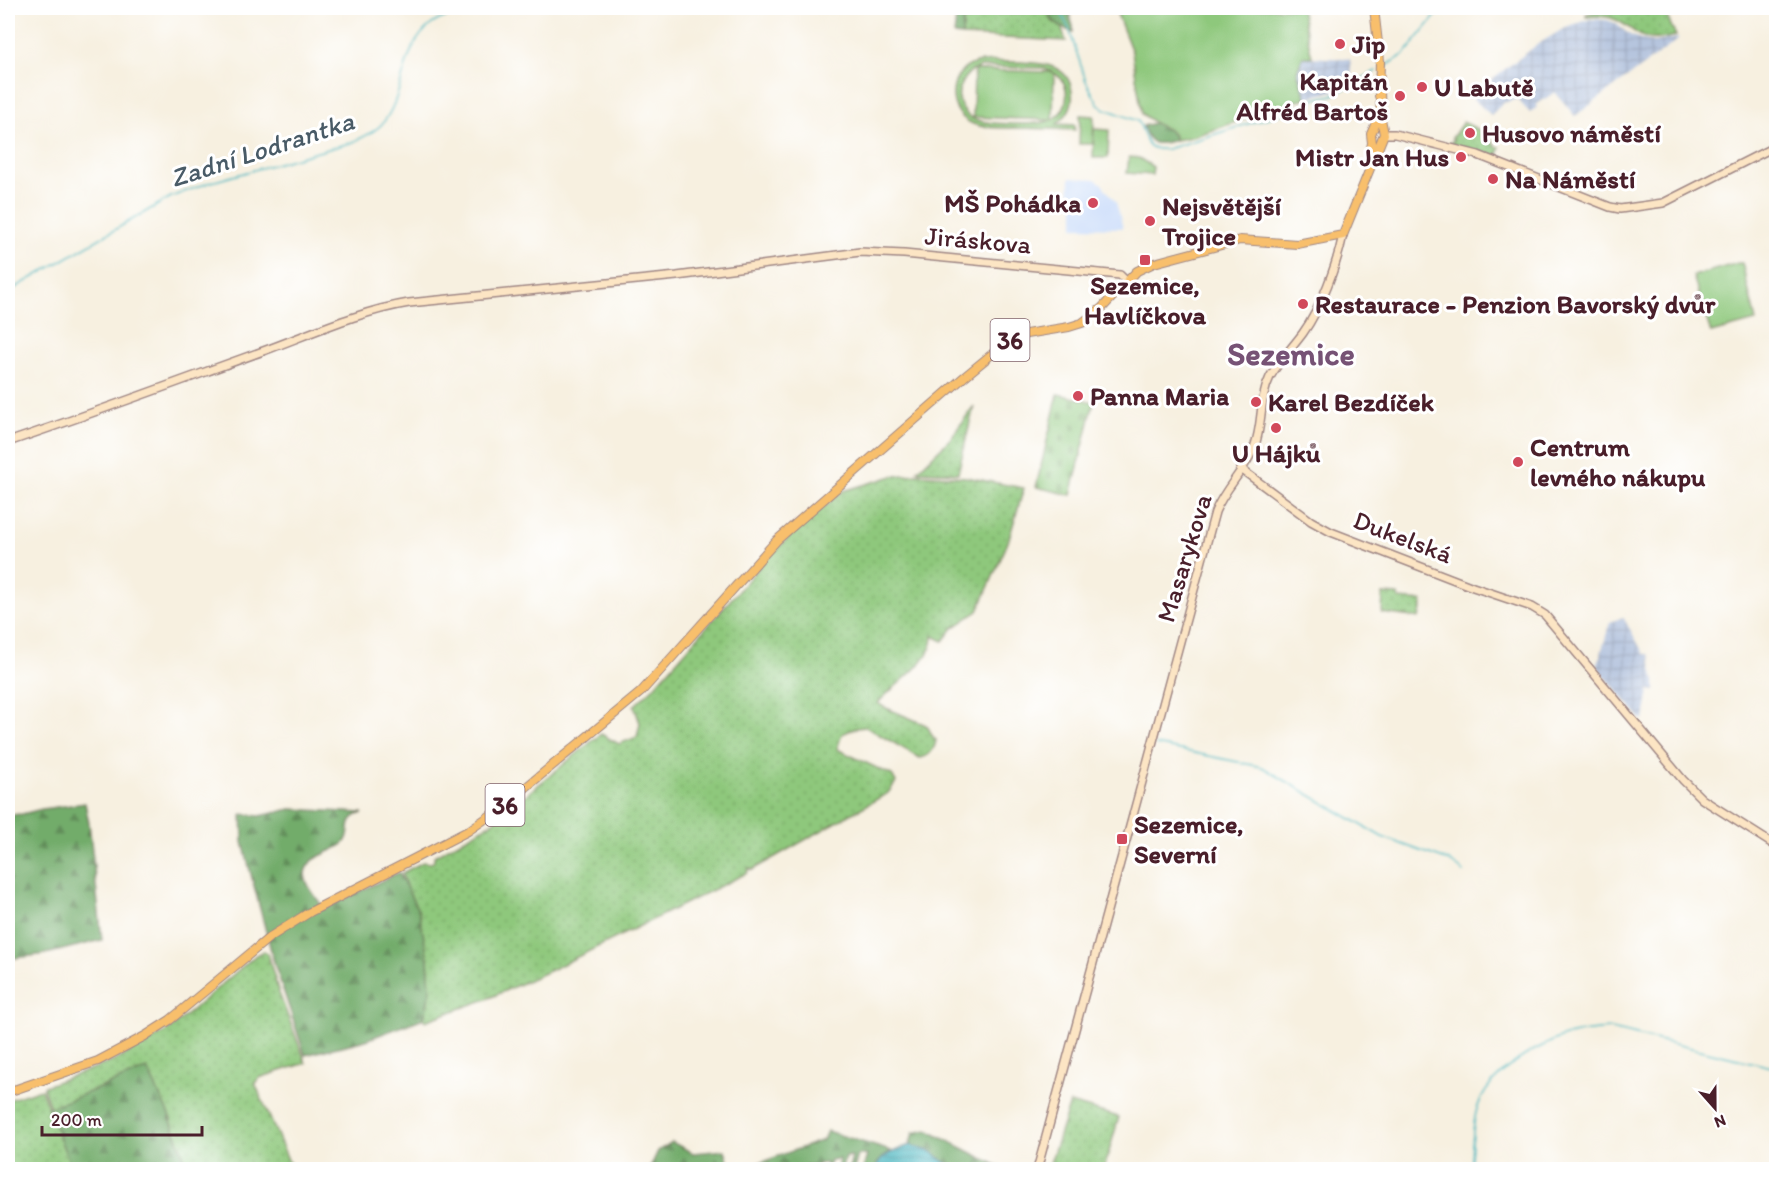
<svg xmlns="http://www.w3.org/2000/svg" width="1784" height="1177" font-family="Itim,sans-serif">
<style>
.built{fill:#c9dcf9}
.industrial{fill:url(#industrial-grid)}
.grass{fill:url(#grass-dots);stroke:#6c7453;stroke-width:1.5}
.forest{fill:url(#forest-firs);stroke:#5e664b;stroke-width:1.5}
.cemetery{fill:url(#cemetery-stones);stroke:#6c7453;stroke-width:1.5}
.park{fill:#8ec87b;stroke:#6c7453;stroke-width:1.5;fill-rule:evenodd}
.water{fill:url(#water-rules);stroke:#486a76;stroke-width:1.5}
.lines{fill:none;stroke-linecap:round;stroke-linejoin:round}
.stream{stroke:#47b6c0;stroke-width:1.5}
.secondary-casing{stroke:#a08886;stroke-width:10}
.primary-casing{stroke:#a08886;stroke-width:10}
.secondary{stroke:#fce5c4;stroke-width:7}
.primary{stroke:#f8bf6c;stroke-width:8}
.poi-dot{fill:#d1495b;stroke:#fff;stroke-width:2}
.labels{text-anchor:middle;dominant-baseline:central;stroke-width:6;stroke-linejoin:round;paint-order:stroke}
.shield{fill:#fff;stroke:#80626b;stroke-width:1.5}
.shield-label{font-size:24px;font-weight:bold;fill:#4a1f2b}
.poi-label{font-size:26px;font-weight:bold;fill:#4a1f2b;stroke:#fff;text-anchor:start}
.street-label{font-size:26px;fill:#4a1f2b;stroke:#fff}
.water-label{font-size:27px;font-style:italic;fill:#495b67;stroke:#fff}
.district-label{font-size:32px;font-weight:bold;fill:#765275;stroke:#fff}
</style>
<defs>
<pattern id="industrial-grid" width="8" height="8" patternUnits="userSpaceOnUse" patternTransform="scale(1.5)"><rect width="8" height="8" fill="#b6c5de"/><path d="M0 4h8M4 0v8" fill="none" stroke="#9ea9bf"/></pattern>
<pattern id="grass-dots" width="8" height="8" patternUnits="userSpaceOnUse" patternTransform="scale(1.5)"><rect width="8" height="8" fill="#8ec87b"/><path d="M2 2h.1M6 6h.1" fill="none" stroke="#7cab6a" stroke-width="1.8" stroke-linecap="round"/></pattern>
<pattern id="forest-firs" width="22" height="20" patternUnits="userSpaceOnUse" patternTransform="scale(1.5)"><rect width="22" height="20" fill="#72ac6b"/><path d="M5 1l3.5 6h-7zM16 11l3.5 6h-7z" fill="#608b58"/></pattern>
<pattern id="cemetery-stones" width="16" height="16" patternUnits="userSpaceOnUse" patternTransform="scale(1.5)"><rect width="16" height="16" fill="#8ec87b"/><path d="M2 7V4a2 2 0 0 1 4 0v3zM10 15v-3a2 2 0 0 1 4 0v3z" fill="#7cab6a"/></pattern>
<pattern id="water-rules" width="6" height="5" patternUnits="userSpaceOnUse" patternTransform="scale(1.5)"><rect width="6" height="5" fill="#47b6c0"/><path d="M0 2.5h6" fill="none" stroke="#3d939c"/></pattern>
</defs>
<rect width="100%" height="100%" fill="#fff"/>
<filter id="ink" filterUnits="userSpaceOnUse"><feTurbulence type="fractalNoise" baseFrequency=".0167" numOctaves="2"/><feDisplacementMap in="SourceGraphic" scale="12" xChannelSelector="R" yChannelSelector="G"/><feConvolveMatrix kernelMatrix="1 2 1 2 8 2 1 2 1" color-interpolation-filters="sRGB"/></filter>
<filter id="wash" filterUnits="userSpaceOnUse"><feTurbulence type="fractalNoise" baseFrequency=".008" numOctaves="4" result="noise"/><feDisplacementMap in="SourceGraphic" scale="24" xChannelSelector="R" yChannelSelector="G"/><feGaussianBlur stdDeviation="1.35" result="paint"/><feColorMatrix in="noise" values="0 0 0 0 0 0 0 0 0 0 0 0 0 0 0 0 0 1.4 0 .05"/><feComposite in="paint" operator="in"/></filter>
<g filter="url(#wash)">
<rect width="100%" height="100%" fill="#f7f0e0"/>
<path class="built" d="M1070,178L1095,179L1101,183L1116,202L1123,228L1074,227V204H1069Z"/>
<g class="industrial">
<path d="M1590,19L1607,20L1615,23L1630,35L1643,40L1654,42L1678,38V40L1575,116L1555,92L1536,105L1537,107L1530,113L1517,99L1503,103L1491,115L1472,98L1492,79L1538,44L1563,29Z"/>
<path d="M1303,57L1350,59L1352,78L1337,87V90L1306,98L1297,71Z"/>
<path d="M1623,617L1644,654H1649L1655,682V691L1649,690L1644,720L1640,718L1597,667L1610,622Z"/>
</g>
<g class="grass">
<path d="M1035,8H1052L1054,11L1051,13L1052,21L1061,27L1066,41L962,36L963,22L977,12L1017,13Z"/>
<path d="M1605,8H1663L1676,36C1669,37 1660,40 1652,39C1637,38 1628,24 1614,19C1605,15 1595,16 1586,17V14Z"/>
<path d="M1463,122L1486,133L1496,147H1500L1498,155L1495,156L1450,143L1454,140L1452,138Z"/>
<path d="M974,406L958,473L917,471L950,439Z"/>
<path d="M918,474L966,477L1024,488L1008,542L978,611L953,628L943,641L933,636C934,661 893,685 878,703L884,707L926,725C931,730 931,737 936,740C935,749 929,757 920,758L866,727L856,728L842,734L837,749L892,775L896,782L888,793L752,870L749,868L747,873L551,970L487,999L425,1021L424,1018L430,992L428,959L418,910L407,890L402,873L423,862L431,863L434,861V856L490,824L601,734L619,744L637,737L640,723L634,706L652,689L762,564L793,533L843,491L893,476Z"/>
<path d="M1383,594L1398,595L1399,599L1423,601L1419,618L1382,613Z"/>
<path d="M264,951L268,955L279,993L306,1063L259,1078L255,1083L292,1169H167L185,1159L169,1115L147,1069L52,1107L49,1105L43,1088L45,1086L114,1061L169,1030L256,955Z"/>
<path d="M41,1089L72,1169H9L8,1100Z"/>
<path d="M1070,1103L1119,1117L1104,1169H1048Z"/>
</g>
<g class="forest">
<path d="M957,8H1035L1017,13L977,12L963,22L962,36L954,35Z"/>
<path d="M1060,8H1079L1070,13C1069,20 1075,25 1073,32L1062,28L1049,17Z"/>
<path d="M1154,123C1164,127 1172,129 1175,140C1156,146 1149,146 1143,126Z"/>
<path d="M85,803L89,823L102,940L46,954L8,959V815L22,814L42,809Z"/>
<path d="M291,809L363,813C342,819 354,830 345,842C340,848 331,850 324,854C289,870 311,888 324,909L393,875L399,873L419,912L428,959L430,992L424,1018L366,1040L305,1055L275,966L248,863L243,842L242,814L260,816Z"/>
<path d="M147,1069L169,1115L185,1160L167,1169H72L47,1107H52Z"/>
<path d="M927,1130L1004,1169H954L932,1152L910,1145L913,1133Z"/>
<path d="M827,1131L891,1151L877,1164L875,1169H863L867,1155H858L854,1169H849L852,1156L845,1157L842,1169H837L839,1159L830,1160L828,1169H825L826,1163L818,1164L817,1170L813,1169V1165H805L804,1169H800L801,1167H792L791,1169H768L769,1163L753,1169L649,1170L658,1151L672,1142L693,1153L725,1150L729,1165L733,1169L745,1168L823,1140Z"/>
</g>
<path class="cemetery" d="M1058,394L1094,402L1071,495L1036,487Z"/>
<g class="park">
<path d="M1119,8H1323L1301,9L1312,57H1303L1297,71L1306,98L1192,137L1176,140C1172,129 1166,129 1156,124C1151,121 1147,117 1142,114L1132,52L1117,14Z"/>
<path d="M980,62C992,61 1005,62 1017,62C1040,63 1069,63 1072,92C1074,106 1067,116 1057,124L1075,125V130C1053,129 1032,128 1010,128C998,127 984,129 973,124C958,118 950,102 954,86C957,73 967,65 980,62ZM981,67L1042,68L1053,72L974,70L973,117L1051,120C1038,126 984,125 972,118C949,104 958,73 981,67ZM1054,73C1072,84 1070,108 1053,120Z"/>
<path d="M1080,115L1094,116L1093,144H1079Z"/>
<path d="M1094,129L1109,130L1108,158H1093Z"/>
<path d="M1129,157L1139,158L1153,167L1152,175L1127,173Z"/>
<path d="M1738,263H1742L1756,321L1711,333L1693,276Z"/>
</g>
<path class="water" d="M910,1145L932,1152L954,1169H875C881,1155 896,1150 910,1145Z"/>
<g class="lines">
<g class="stream">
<path d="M1059,8L1069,29L1086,81L1098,104L1103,108L1138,121C1148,138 1142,151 1167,149L1293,110L1315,99L1333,95L1376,71"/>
<path d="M1383,68L1405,54L1442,8"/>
<path d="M8,292L171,197L208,183L353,142C363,137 373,133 381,125C407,96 398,49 432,24C446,14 468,12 485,8"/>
<path d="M1156,745L1262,767L1382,837L1449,861L1464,872"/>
<path d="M1470,1170C1472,1153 1472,1124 1477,1109C1489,1073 1531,1049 1565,1036C1580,1031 1595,1030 1611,1029L1776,1068"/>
</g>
</g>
</g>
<g filter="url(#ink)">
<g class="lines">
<g class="secondary-casing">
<g id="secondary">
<path d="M1384,134H1395L1478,155L1610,207L1620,209L1663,203L1776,146"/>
<path d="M8,442C94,413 180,381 266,350C312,333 360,311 409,303L677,276L860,252L904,254L1120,275L1126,281"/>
<path d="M1241,469L1311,521L1331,532L1473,587L1532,607L1545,615L1683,780L1702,799L1776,846"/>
<path d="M1037,1170L1215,512C1225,487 1246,470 1255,445C1263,423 1259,399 1270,377C1279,361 1292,348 1303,333C1321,308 1337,264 1343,235"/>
</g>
</g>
<g class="primary-casing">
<g id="primary">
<path d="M1374,8L1380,61L1379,96"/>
<path d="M1368,162L1372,143L1371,134L1375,125L1377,113"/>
<path d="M8,1092L98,1061L145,1036L170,1020L270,937L310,912L468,831L501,808L641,692L777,540L964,377L1008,341L1026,334L1069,327L1082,323L1102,308L1137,271L1154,263L1240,240L1297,244L1343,235L1384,134L1381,119L1380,91"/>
</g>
</g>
<use href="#secondary" class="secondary"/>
<use href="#primary" class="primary"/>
</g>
</g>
<g class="poi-dot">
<circle cx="1340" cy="44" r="6"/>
<circle cx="1422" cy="87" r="6"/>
<circle cx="1400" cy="96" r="6"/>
<circle cx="1470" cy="133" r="6"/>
<circle cx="1461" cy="157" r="6"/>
<circle cx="1493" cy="179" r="6"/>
<circle cx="1093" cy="203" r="6"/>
<circle cx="1150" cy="221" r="6"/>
<rect x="1139" y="254" width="12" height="12" rx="3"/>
<circle cx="1303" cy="304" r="6"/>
<circle cx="1078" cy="396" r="6"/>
<circle cx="1256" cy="402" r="6"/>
<circle cx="1276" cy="428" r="6"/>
<circle cx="1518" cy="462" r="6"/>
<rect x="1116" y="833" width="12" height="12" rx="3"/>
</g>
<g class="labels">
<g class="shield">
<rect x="990.5" y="319" width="39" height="42" rx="4.5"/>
<rect x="485.5" y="784" width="39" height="42" rx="4.5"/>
</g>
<g class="shield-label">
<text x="1010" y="340">36</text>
<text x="505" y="805">36</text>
</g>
<g class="poi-label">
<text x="1352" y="44">Jip</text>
<text x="1388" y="81" text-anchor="end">Kapitán<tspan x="1388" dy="30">Alfréd Bartoš</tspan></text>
<text x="1434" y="87">U Labutě</text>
<text x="1482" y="133">Husovo náměstí</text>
<text x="1449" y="157" text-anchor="end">Mistr Jan Hus</text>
<text x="1505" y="179">Na Náměstí</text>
<text x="1081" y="203" text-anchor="end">MŠ Pohádka</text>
<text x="1162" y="206">Nejsvětější<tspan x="1162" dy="30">Trojice</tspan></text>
<text x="1145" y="285" text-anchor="middle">Sezemice,<tspan x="1145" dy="30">Havlíčkova</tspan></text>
<text x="1315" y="304">Restaurace - Penzion Bavorský dvůr</text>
<text x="1090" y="396">Panna Maria</text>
<text x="1268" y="402">Karel Bezdíček</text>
<text x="1530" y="447">Centrum<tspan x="1530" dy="30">levného nákupu</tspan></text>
<text x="1276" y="453" text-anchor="middle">U Hájků</text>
<text x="1134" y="824">Sezemice,<tspan x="1134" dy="30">Severní</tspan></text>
</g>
<g class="street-label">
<text transform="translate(978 240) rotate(5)">Jiráskova</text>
<text transform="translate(1403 537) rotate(21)">Dukelská</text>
<text transform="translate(1184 558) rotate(-73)">Masarykova</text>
</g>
<g class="water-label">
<text transform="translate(262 149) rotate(-18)">Zadní Lodrantka</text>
</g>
<g class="district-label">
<text x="1291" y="354">Sezemice</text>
</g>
</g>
<rect width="1784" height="1177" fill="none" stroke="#fff" stroke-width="30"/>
<g transform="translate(1715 1108) rotate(159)" stroke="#ffffff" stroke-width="4.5" paint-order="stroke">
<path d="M0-4.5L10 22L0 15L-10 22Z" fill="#4a1f2b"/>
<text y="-9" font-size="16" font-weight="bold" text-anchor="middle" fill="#4a1f2b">N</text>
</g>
<path d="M42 1126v9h160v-9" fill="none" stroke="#4a1f2b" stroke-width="3"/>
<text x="51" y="1126" font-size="18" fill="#4a1f2b" stroke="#ffffff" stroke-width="4.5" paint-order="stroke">200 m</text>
</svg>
